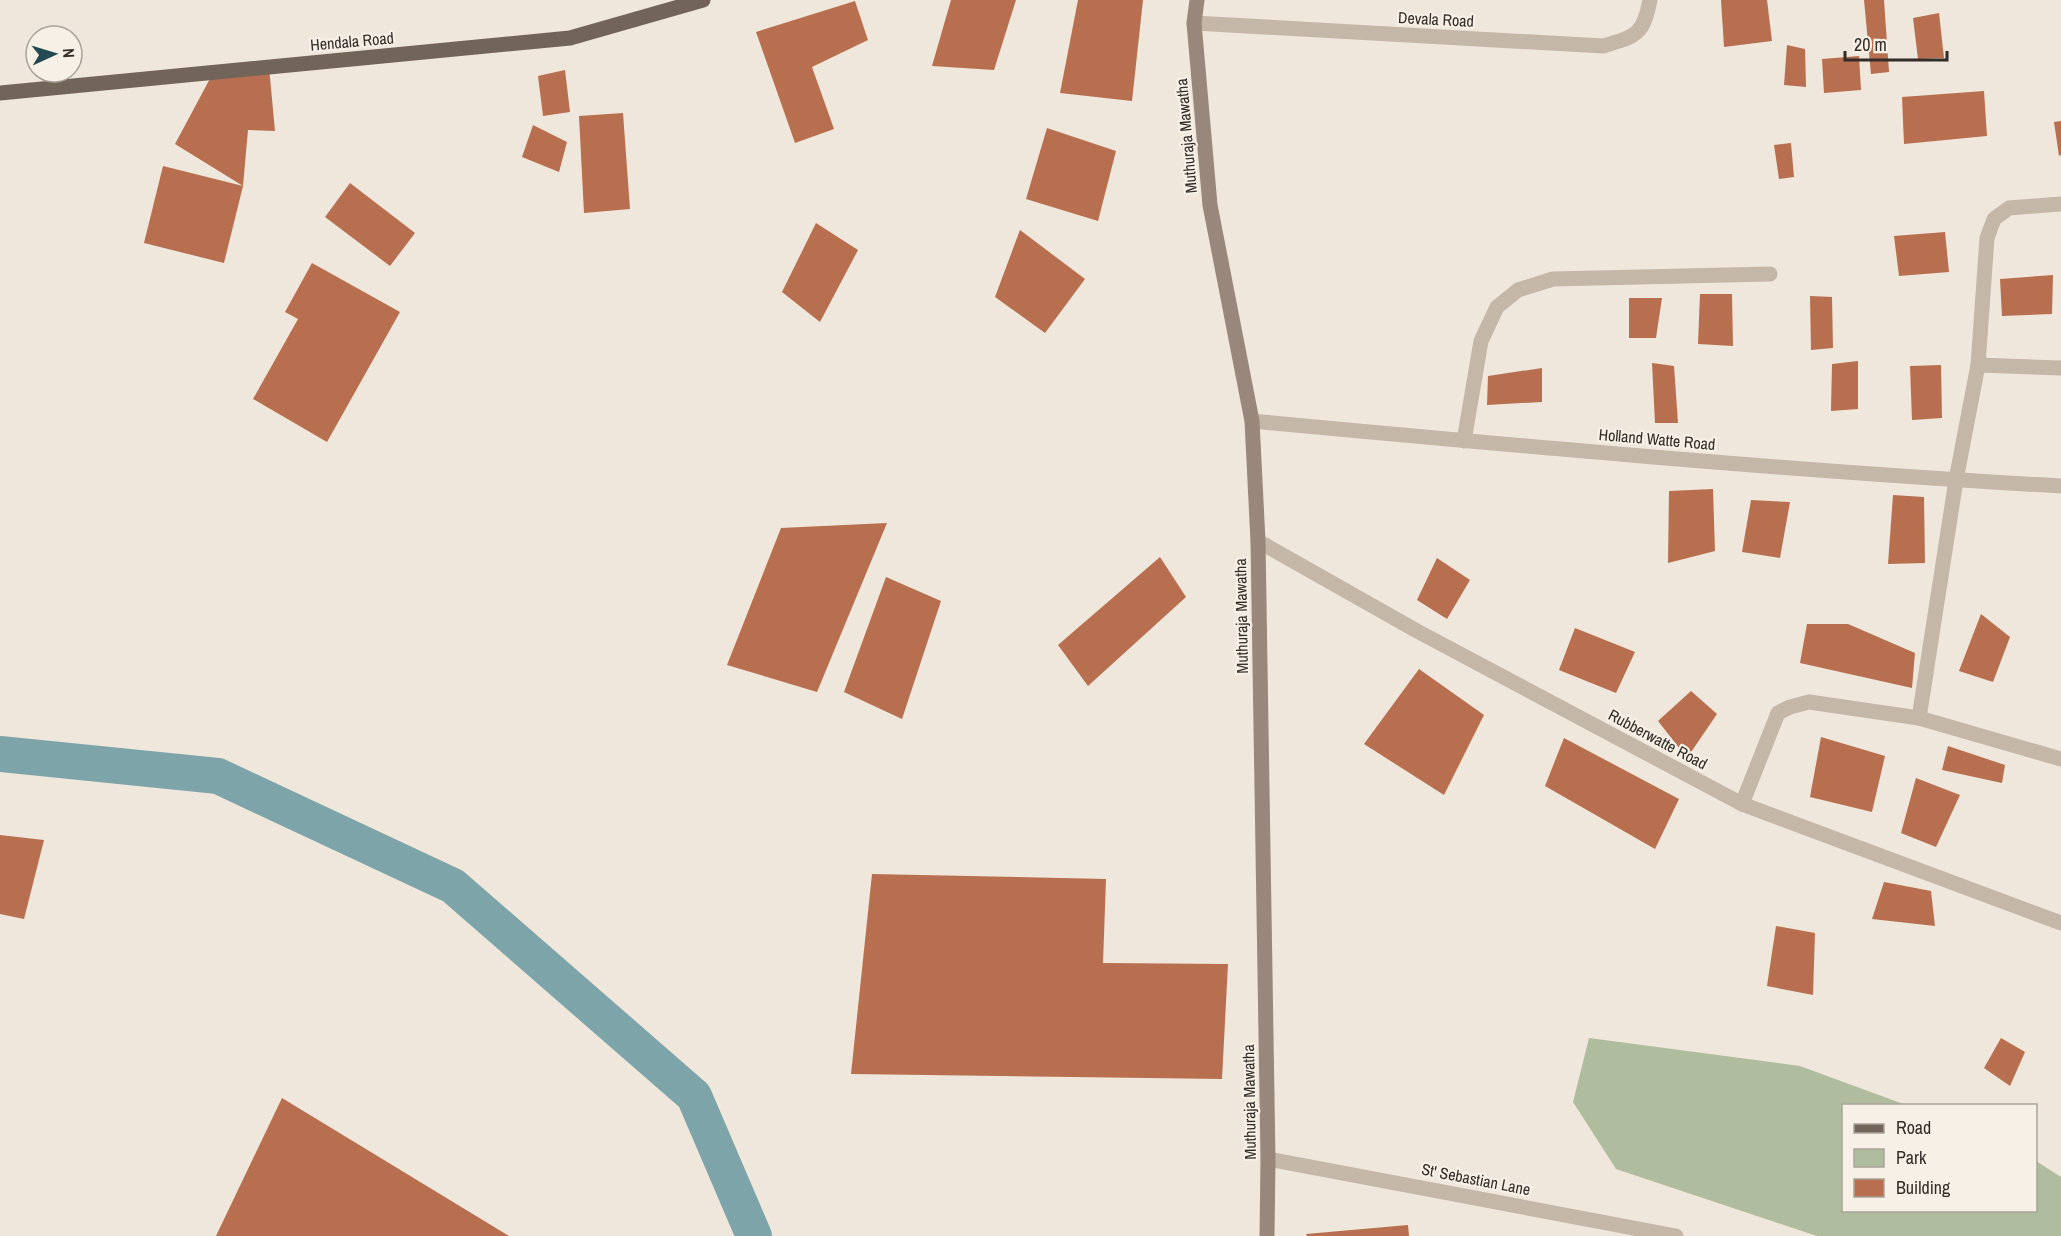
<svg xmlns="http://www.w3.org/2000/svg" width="2061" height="1236" font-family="'Archivo Narrow',sans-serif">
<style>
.green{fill:#afbc9d}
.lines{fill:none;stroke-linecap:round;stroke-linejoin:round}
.canal{stroke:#7da4a8;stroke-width:36}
.building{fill:#b86f4f}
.street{stroke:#c5b7a8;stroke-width:15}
.secondary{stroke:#98877a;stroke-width:15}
.primary{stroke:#73645a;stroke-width:15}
.labels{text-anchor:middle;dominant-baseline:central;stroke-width:4.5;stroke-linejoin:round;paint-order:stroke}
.street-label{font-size:16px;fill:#332c28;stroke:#f7f0e7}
</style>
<rect width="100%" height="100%" fill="#efe7db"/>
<path class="green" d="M1589,1038L1800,1066L1906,1105L1844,1106V1210H2036V1161L2061,1177V1236H1817L1616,1169L1573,1102Z"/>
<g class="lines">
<path class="canal" d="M0,754L218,776L453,886L694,1096L754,1236"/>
</g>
<g class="building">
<path d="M951,0H1016L994,70L932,66Z"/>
<path d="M1078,0H1143L1132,101L1060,93Z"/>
<path d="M1721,0H1767L1772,41L1724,47Z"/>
<path d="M1864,0H1884L1889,72L1871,74Z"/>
<path d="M855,1L868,40L812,67L834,129L795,143L756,32Z"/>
<path d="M1939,13L1944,58L1918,59L1913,18Z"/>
<path d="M1787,45L1805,49L1806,87L1784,85Z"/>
<path d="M1859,56L1861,90L1824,93L1822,59Z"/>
<path d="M269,67L275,131L248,130L243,186L224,263L144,243L163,166L243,186L175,144L213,73Z"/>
<path d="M565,70L570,112L543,116L538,76Z"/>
<path d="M1984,91L1987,136L1904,144L1902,97Z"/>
<path d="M623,113L630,209L584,213L579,116Z"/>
<path d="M2061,121V155L2059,156L2054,122Z"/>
<path d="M533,125L567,142L559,172L522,157Z"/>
<path d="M1047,128L1116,151L1098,221L1026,199Z"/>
<path d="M1791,143L1794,177L1779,179L1774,145Z"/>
<path d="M350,183L415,233L390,266L325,217Z"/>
<path d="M816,223L858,250L820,322L782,292Z"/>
<path d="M1020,230L1085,279L1045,333L995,297Z"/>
<path d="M1945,232L1949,272L1899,276L1894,236Z"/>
<path d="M312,263L400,312L327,442L253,399L298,319L285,312Z"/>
<path d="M2053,275L2052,314L2002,316L2000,279Z"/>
<path d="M1700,294H1732L1733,346L1698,344Z"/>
<path d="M1810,296L1832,297L1833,348L1811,350Z"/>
<path d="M1629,298H1662L1656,338H1629Z"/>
<path d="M1858,361V409L1831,411L1832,364Z"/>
<path d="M1652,363L1674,366L1678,423H1655Z"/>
<path d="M1941,365L1942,418L1912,420L1910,366Z"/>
<path d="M1542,368V402L1487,405L1488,376Z"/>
<path d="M1713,489L1715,551L1668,563L1669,491Z"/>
<path d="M1893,495L1924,497L1925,563L1888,564Z"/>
<path d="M1751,500L1790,502L1780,558L1742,552Z"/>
<path d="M887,523L817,692L727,665L781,528Z"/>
<path d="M1160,557L1186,597L1088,686L1058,645Z"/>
<path d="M1437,558L1470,580L1447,619L1417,600Z"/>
<path d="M886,577L941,601L902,719L844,692Z"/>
<path d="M1981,614L2010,637L1993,682L1959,671Z"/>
<path d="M1807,624H1848L1915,653L1912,688L1800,663Z"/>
<path d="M1575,628L1635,652L1616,693L1559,670Z"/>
<path d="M1419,669L1484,715L1444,795L1364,744Z"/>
<path d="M1691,691L1717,714L1687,758L1658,721Z"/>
<path d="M1821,737L1885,756L1872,812L1810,797Z"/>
<path d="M1564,738L1679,799L1655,849L1545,786Z"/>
<path d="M1948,746L2005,765L2002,783L1942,770Z"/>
<path d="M1916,778L1960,795L1936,847L1901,833Z"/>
<path d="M0,835L44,840L24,919L0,914Z"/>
<path d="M872,874L1106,879L1103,963L1228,964L1222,1079L851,1074Z"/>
<path d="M1884,882L1931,891L1935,926L1872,919Z"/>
<path d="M1776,926L1815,933L1813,995L1767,986Z"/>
<path d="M2001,1038L2025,1052L2010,1086L1984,1068Z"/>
<path d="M282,1098L509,1236H216Z"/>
<path d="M1408,1225L1409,1236H1307L1306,1234Z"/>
</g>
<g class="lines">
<g class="street">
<path d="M1194,23L1603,46C1636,36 1643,36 1650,0"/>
<path d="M1978,365L2061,368"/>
<path d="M1252,421C1521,446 1791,471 2061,486"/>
<path d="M1464,441L1481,341L1497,307L1518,290L1553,279L1770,274"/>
<path d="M1258,541L1417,631L1742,804L2061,923"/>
<path d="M1919,718L1956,480L1978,365L1987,238L1994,219L2009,208L2061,204"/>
<path d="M1742,804L1778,713L1790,707L1809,702L1919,718L2061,759"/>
<path d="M1268,1159L1676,1236"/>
</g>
<path class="secondary" d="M1197,0L1194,23L1210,205L1252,421L1258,541L1268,1159L1267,1236"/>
<path class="primary" d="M0,93L570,38L703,0"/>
</g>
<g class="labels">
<g class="street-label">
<text transform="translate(1436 19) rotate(3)">Devala Road</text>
<text transform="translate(352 41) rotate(-5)">Hendala Road</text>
<text transform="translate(1186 136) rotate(-95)">Muthuraja Mawatha</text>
<text transform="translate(1657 439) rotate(5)">Holland Watte Road</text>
<text transform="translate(1241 616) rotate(-91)">Muthuraja Mawatha</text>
<text transform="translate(1658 739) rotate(28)">Rubberwatte Road</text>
<text transform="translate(1249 1102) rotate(-91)">Muthuraja Mawatha</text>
<text transform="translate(1476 1179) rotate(11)">St' Sebastian Lane</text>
</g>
</g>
<rect x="1842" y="1104" width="195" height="108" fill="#f7f0e7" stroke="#a9a29b" stroke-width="1.5"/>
<rect x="1854" y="1124" width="30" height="9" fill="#73645a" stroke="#a9a29b" stroke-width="1.5"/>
<text x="1896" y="1134" font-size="18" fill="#332c28">Road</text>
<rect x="1854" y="1149" width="30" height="18" fill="#afbc9d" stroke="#a9a29b" stroke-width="1.5"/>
<text x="1896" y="1164" font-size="18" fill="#332c28">Park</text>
<rect x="1854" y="1179" width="30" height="18" fill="#b86f4f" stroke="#a9a29b" stroke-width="1.5"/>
<text x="1896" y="1194" font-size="18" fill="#332c28">Building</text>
<g transform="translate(54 54) rotate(86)"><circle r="28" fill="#f7f0e7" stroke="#a9a29b" stroke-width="1.5"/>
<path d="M0-4.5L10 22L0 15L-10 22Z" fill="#224a50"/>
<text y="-9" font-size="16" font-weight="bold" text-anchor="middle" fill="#332c28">N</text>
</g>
<path d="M1845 51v9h102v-9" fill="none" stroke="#332c28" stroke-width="3"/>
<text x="1854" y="51" font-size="18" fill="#332c28" stroke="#f7f0e7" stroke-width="4.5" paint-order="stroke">20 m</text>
</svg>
